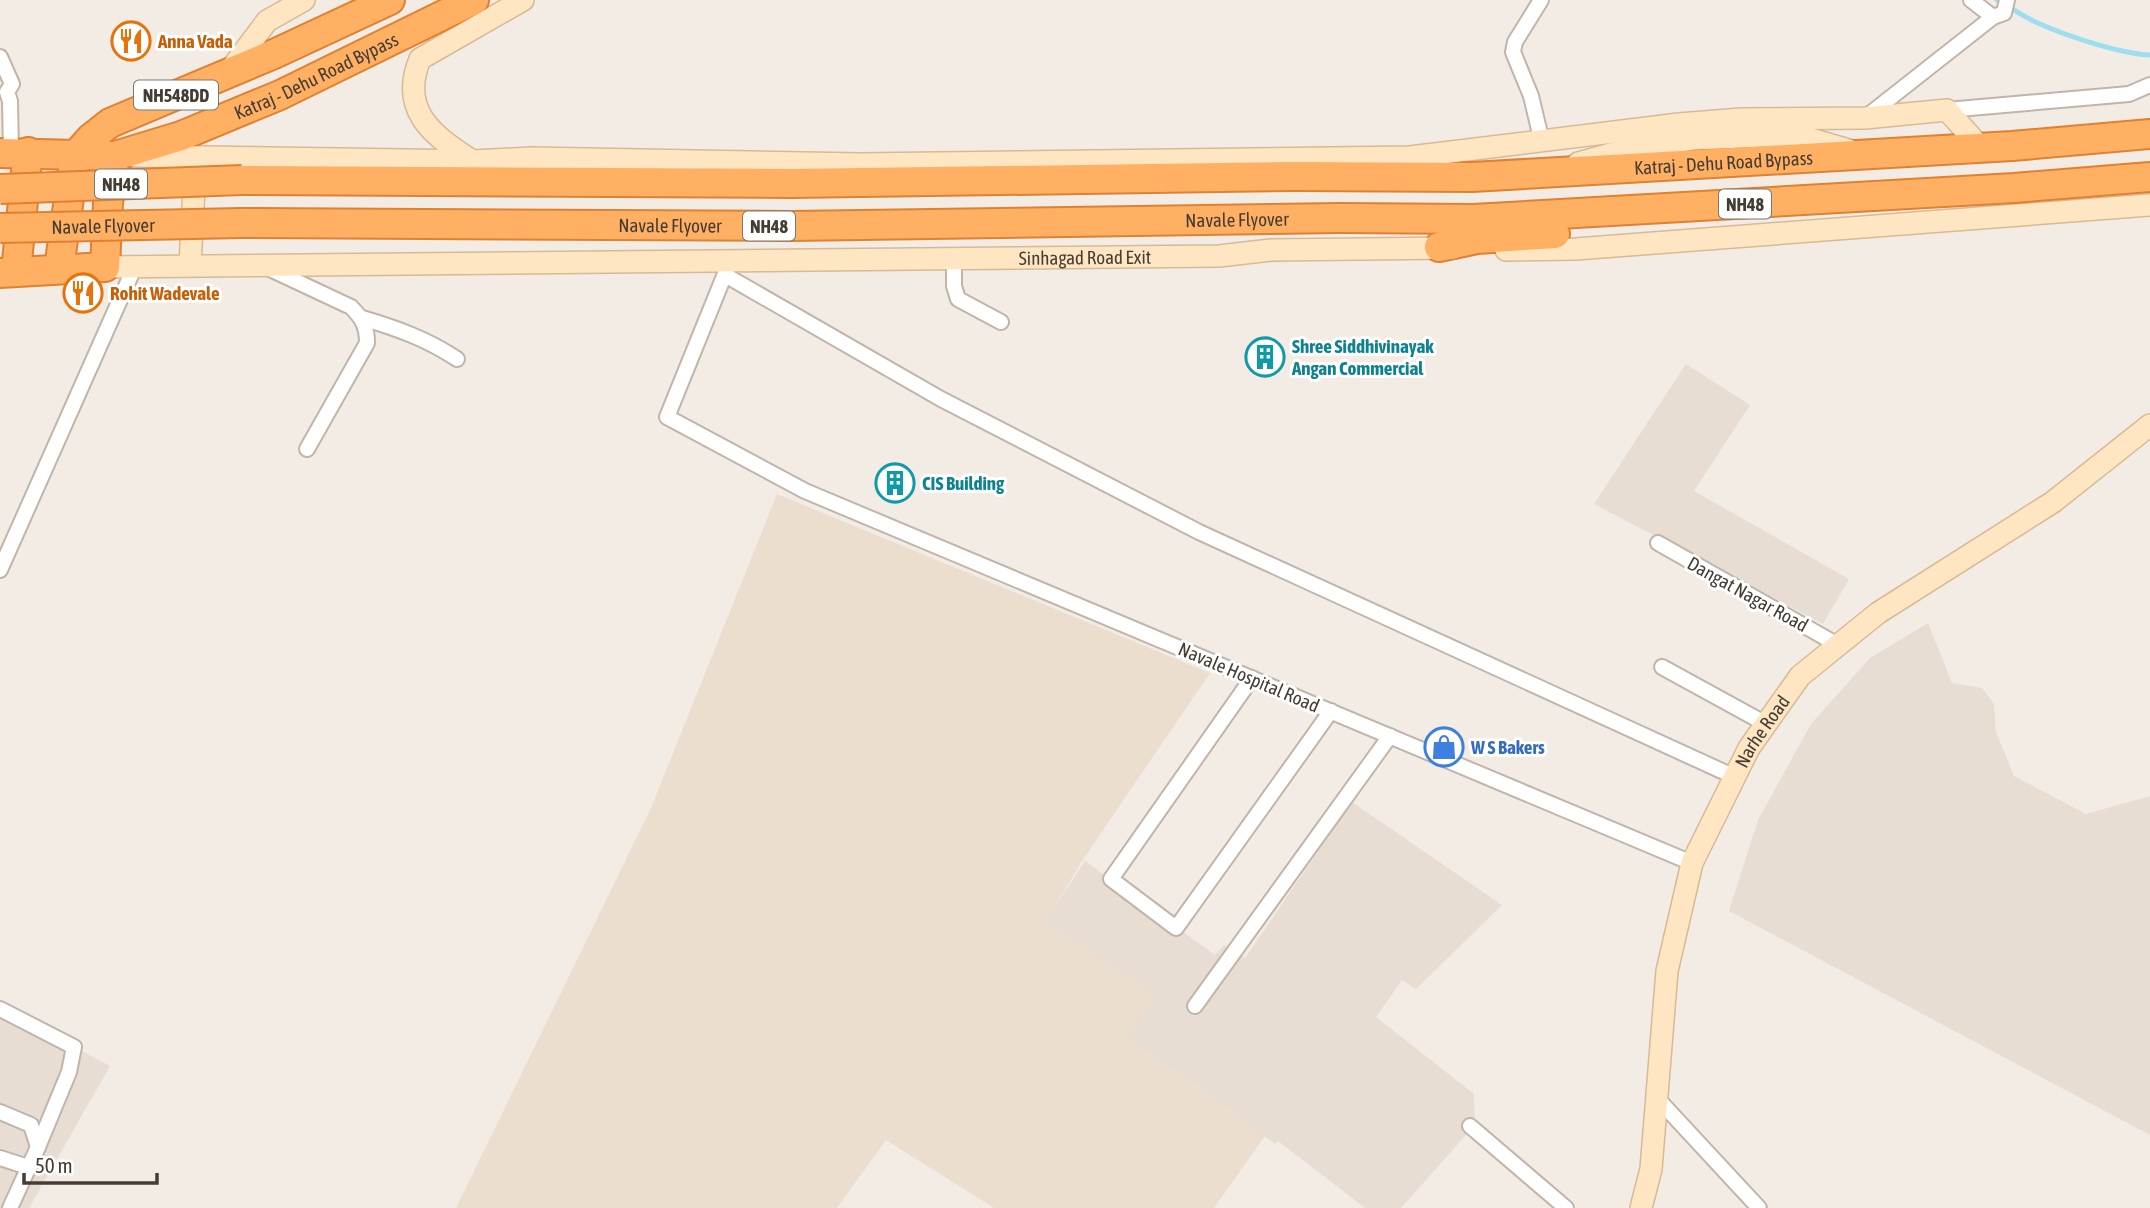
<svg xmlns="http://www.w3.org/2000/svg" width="2150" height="1208" font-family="'Asap Condensed',sans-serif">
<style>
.residential{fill:#e7ddd3}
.education{fill:#ecdece}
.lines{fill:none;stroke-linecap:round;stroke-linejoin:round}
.stream{stroke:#9fdef1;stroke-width:5}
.street-casing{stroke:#c1b5aa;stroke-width:18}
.secondary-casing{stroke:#d7ba95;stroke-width:24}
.highway-casing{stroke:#e08131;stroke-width:32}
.street{stroke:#fff;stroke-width:14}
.secondary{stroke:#ffe6c2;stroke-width:21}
.highway{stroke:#ffb063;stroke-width:28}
.highway-bridge-casing{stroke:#e08131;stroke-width:32;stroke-linecap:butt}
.highway-bridge{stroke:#ffb063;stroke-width:28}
.labels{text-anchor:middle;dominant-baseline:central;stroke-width:6;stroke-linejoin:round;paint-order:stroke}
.shield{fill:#fff;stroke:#7d7671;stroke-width:2}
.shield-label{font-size:18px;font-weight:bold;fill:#453c34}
.food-label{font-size:19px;font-weight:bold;fill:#c56008;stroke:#fff;text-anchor:start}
.street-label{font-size:19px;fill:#453c34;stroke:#fff}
.culture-label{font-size:19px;font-weight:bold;fill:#0d838f;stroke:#fff;text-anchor:start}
.shop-label{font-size:19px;font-weight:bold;fill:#366cbe;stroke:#fff;text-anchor:start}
</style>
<rect width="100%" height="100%" fill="#f3ece5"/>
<g class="residential">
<path d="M1686,364L1750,405L1694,491L1849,579L1823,624L1594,504Z"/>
<path d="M1928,623L1952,683L1982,688L1994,704L1996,732L2014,776L2086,814L2150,796V1135L1729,911L1758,820L1811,724L1870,658Z"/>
<path d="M1352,802L1502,905L1416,989L1402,980L1376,1017L1474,1094L1475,1125L1401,1208H1365L1278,1141L1275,1144L1209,1095L1127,1040L1045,922L1085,861L1215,955L1224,945L1245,958Z"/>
<path d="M0,1008L110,1066L29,1208H0Z"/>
</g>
<path class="education" d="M777,494L1210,673L1082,861L1046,922L1156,995L1127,1040L1209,1095L1265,1136L1214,1208H994L886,1140L837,1208H456L651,808Z"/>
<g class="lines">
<path class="stream" d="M1997,0C2012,8 2025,18 2040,24C2067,36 2121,54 2150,55"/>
<g class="street-casing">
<g id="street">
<path d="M1541,0L1515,42L1513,52L1531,96L1542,142"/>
<path d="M1971,0L1993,17"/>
<path d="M0,57L12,84L7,92L10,101L11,152"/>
<path d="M1947,110L2129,94L2150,85"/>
<path d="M1866,117L1993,17L2004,13L2007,0"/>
<path d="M954,258V286L958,299L1001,322"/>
<path d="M731,259L667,417L805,491L1692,863"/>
<path d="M270,269L351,307C363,319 367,327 367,343L307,449"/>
<path d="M725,275L941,399L1199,532L1735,777"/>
<path d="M362,318C396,328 427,339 457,359"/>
<path d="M1658,543L1838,645"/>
<path d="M0,570L135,266"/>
<path d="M1662,667L1766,724"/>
<path d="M1252,678L1111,879L1176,928L1331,711"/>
<path d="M1195,1006L1390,736"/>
<path d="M0,1009L74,1047L69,1072L38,1147"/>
<path d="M1656,1097L1759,1208"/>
<path d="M0,1112L31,1125L38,1147L10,1208"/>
<path d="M1470,1126L1566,1208"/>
<path d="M0,1158L28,1167"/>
</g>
</g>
<g class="secondary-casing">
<g id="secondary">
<path d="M228,73L267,21L304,0"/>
<path d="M134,156L473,161L532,158L860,164L1410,157L1679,124L1741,119L1865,118L1947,110L1981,148"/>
<path d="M471,160C432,135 399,110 420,59L523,0"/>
<path d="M1578,163L1621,151L1694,139L1767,136L1811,139L1849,150"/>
<path d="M1506,250L1576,249L2150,205"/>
<path d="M190,265L195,169"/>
<path id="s1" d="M105,267L1219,256L1271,250L1453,248"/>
<path id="s2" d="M1641,1208L1651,1169L1667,971L1692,863L1749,748L1800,676L1878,613L2053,502L2150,425"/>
</g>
</g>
<g class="highway-casing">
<g id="highway">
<path id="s3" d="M0,153L115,156L181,136L280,95L474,0"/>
<path id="s4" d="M242,180L791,183L1296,176L1472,177L2012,146L2150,134"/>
<path id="s5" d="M241,223L791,226L1340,218L1473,219L2014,188L2150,177"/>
<path d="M1439,247L1477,239L1555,234"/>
<path d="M59,268L75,156L91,138L110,123L274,54L390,0"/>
<path d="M16,271L28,152"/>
<path d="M0,273L105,267L108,203L114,161"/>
</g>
</g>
<use href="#street" class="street"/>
<use href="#secondary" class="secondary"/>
<use href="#highway" class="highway"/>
<g class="highway-bridge-casing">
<g id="highway-bridge">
<path d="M0,189L242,180"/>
<path id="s6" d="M0,228L241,223"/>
</g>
</g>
<use href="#highway-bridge" class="highway-bridge"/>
</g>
<defs>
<g id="restaurant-ring" transform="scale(2.0125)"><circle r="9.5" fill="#fff" stroke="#e8710a" stroke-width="1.5"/><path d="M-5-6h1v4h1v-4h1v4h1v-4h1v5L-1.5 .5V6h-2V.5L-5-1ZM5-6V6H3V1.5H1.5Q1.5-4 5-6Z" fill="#e8710a"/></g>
<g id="building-ring" transform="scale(2.0125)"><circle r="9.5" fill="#fff" stroke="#0f9aa8" stroke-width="1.5"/><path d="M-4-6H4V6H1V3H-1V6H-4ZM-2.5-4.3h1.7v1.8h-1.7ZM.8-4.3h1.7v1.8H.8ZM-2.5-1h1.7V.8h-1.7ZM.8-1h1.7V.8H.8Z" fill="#0f9aa8"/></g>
<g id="shop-ring" transform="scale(2.0125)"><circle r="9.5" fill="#fff" stroke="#3f7fe0" stroke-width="1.5"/><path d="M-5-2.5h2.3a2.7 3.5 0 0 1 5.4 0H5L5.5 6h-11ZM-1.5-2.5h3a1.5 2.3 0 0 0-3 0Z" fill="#3f7fe0"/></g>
</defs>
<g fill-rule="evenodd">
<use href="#restaurant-ring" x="131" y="41"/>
<use href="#restaurant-ring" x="83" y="293"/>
<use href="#building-ring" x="1265" y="357"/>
<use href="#building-ring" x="895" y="483"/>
<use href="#shop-ring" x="1444" y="747"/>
</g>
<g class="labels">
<g class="shield">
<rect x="134" y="80.5" width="84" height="29" rx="5"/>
<rect x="95" y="169.5" width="52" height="29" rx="5"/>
<rect x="1719" y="189.5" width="52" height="29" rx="5"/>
<rect x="743" y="211.5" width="52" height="29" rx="5"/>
</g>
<g class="shield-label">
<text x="176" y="95">NH548DD</text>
<text x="121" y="184">NH48</text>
<text x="1745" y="204">NH48</text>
<text x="769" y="226">NH48</text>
</g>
<g class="food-label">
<text x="158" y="41">Anna Vada</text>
<text x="110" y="293">Rohit Wadevale</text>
</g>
<g class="street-label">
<text stroke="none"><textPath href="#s3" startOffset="332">Katraj - Dehu Road Bypass</textPath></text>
<text stroke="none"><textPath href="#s4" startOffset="1482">Katraj - Dehu Road Bypass</textPath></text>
<text stroke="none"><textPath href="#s5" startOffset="996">Navale Flyover</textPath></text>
<text stroke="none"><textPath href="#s6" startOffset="103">Navale Flyover</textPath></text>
<text stroke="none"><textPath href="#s5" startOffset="429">Navale Flyover</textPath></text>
<text stroke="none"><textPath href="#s1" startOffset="980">Sinhagad Road Exit</textPath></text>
<text transform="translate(1748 594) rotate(29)">Dangat Nagar Road</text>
<text transform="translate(1249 677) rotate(23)">Navale Hospital Road</text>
<text stroke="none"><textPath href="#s2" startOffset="499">Narhe Road</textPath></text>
</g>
<g class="culture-label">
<text x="1292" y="346">Shree Siddhivinayak<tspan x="1292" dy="22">Angan Commercial</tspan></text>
<text x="922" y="483">CIS Building</text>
</g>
<g class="shop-label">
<text x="1471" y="747">W S Bakers</text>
</g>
</g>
<path d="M24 1173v10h133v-10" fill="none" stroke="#453c34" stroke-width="3.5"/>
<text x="35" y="1173" font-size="21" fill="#453c34" stroke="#ffffff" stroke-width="5" paint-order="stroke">50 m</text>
</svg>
